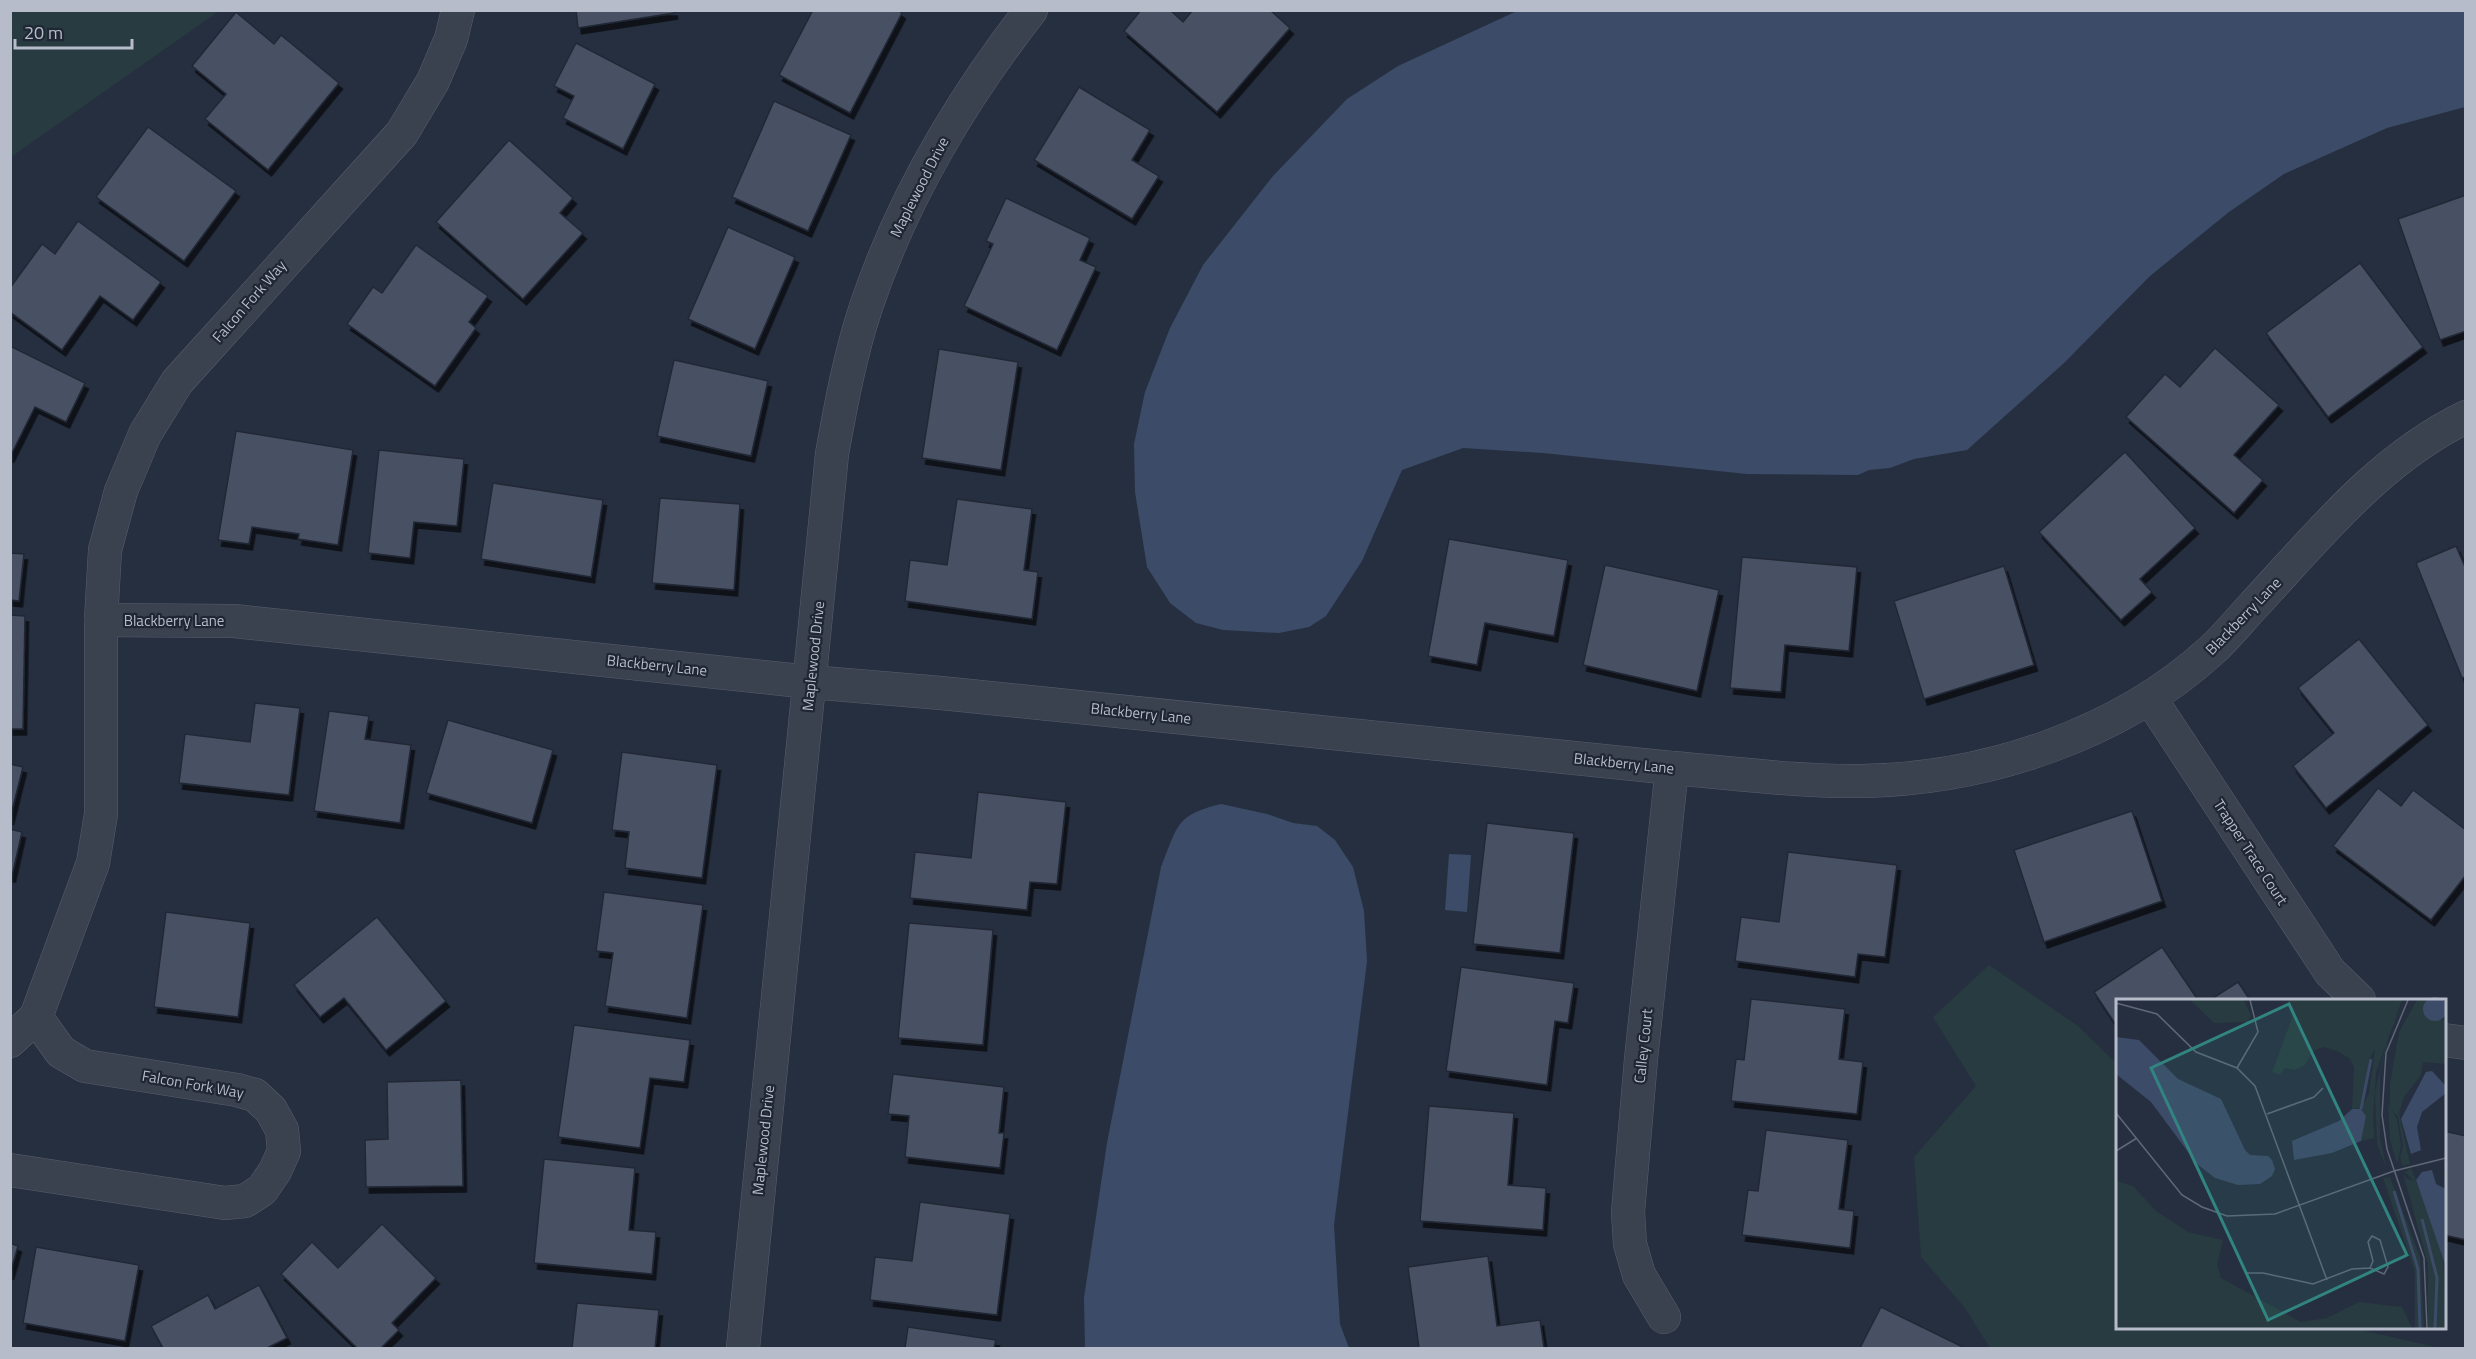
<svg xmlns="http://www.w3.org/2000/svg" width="2476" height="1359" font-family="'Titillium Web',sans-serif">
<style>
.green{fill:#283b40}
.water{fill:#3c4b67}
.building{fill:#475163;stroke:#212836;stroke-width:1.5;filter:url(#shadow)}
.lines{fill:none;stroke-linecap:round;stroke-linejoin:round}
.minor-casing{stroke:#585f6d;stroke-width:34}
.minor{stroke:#3a414f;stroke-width:33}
.labels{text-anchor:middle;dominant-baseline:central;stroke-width:4.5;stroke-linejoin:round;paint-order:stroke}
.street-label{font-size:15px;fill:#b7bcca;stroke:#1f2634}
.inset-river{fill:none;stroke:#3c4b67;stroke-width:3}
.inset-road{fill:none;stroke:#606777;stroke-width:1.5}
.view{fill:#318480;fill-opacity:0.15;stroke:#318480;stroke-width:3}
.inset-edge{fill:none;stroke:#b7bcca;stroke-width:3}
</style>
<defs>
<filter id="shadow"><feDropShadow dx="3.5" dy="6" stdDeviation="0" flood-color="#0009"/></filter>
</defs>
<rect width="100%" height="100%" fill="#262f3f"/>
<g class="green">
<path d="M11,10H219V11L11,157Z"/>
<path d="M1989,965L2078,1026L2117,1064L2118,1328H2353L2440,1348H1990L1965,1308L1921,1257L1914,1157L1976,1086L1933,1017Z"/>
</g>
<g class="water">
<path d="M1517,11H2465V107L2387,128L2284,174L2229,212L2150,276L2064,363L1967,450L1914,459L1890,468L1869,470L1858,475L1747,474L1543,453L1463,448L1402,470L1362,561L1326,616L1309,627L1279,633L1223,630L1196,623L1170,603L1147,567L1135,492L1134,444L1145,392L1170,328L1203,265L1273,176L1347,99L1398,66Z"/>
<path d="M1221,804L1267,814L1293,823L1317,826L1335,840L1353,867L1364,911L1367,961L1334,1225L1340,1324L1349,1348H1085L1084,1298L1107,1143L1161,867C1178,826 1175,815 1221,804Z"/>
<path d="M1449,854L1471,855L1467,912L1445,910Z"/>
</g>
<g class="building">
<path d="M576,10H674V13L578,28Z"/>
<path d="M813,10H898L902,13L850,113L779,75Z"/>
<path d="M1141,10H1170L1183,22L1193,10H1270L1290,28L1217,112L1124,31Z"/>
<path d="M236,12L274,44L281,35L339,83L268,170L205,119L226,94L192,66Z"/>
<path d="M576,43L655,84L623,149L563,118L574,96L554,86Z"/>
<path d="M1079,87L1150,130L1132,160L1159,176L1132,219L1034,160Z"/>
<path d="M774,101L851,135L808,231L732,197Z"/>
<path d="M148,127L236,191L184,261L96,197Z"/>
<path d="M509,140L573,198L560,213L583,233L523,299L436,222Z"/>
<path d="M2466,195V331L2440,340L2398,219Z"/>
<path d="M1006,198L1090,238L1080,260L1096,267L1057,350L964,306L993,244L986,241Z"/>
<path d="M78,221L161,282L133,320L100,296L62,350L10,312V288L42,244L55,254Z"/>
<path d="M728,227L795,257L755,349L688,319Z"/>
<path d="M416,245L488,296L469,322L476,328L435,386L347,324L373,287L382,293Z"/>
<path d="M2360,263L2423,347L2328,417L2266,333Z"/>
<path d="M10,346L85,383L66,422L35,407L10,457Z"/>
<path d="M2215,348L2279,405L2234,455L2263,480L2234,513L2126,417L2165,374L2180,387Z"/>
<path d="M939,349L1018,362L1001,470L922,458Z"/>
<path d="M674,360L768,381L751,456L657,436Z"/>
<path d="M236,431L353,450L338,545L298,539L299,534L252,527L249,544L218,540Z"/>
<path d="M379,450L464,459L457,526L414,522L410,558L368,553Z"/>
<path d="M2125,452L2195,528L2140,579L2152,592L2121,620L2039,532Z"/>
<path d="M493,483L603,500L591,577L481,559Z"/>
<path d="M660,498L740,504L734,590L652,583Z"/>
<path d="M957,499L1032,509L1024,570L1038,572L1032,619L905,601L910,560L947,565Z"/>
<path d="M1449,539L1568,560L1554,636L1485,623L1477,665L1428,656Z"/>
<path d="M2456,546L2466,569V677L2462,678L2416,563Z"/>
<path d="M10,553L24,554L19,601L10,600Z"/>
<path d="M1742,557L1857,567L1849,651L1785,645L1781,692L1730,688Z"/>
<path d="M1605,565L1719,590L1697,691L1583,665Z"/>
<path d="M2004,566L2034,665L1924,699L1894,601Z"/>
<path d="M10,615L25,616L23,729H10Z"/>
<path d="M2359,639L2428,725L2326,808L2293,766L2334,733L2298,688Z"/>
<path d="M255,703L300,708L289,795L179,783L185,734L250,742Z"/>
<path d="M329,711L369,716L365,739L411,745L400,823L314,811Z"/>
<path d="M448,720L553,750L532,823L426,793Z"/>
<path d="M622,752L717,765L702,878L625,868L629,832L612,830Z"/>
<path d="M10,764L23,767L10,819Z"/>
<path d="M2378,788L2401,806L2413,790L2466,830V875L2431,920L2333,846Z"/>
<path d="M978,792L1066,802L1057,884L1030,882L1027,910L910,898L915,852L971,858Z"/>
<path d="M2132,811L2162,901L2044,942L2014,850Z"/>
<path d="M1487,823L1574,833L1560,953L1473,944Z"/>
<path d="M10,829L22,832L12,876H10Z"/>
<path d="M1788,852L1897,865L1885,957L1858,954L1855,977L1735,961L1741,917L1779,922Z"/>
<path d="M604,892L703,905L687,1018L605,1006L613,953L596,951Z"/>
<path d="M166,912L250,923L238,1017L154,1007Z"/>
<path d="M377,917L446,1001L386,1050L344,998L320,1017L294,985Z"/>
<path d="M909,923L993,930L983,1045L898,1038Z"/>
<path d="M2162,947L2198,1000H2118V1028L2094,992Z"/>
<path d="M1461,967L1574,983L1568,1023L1555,1021L1547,1085L1446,1071Z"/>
<path d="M2238,982L2250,1000H2210Z"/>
<path d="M1751,999L1845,1009L1839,1059L1863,1062L1857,1114L1731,1101L1736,1059L1744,1060Z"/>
<path d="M574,1025L690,1040L684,1082L650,1078L640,1148L558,1137Z"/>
<path d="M893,1074L1004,1087L999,1133H1004L1000,1168L905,1157L909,1116L888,1114Z"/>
<path d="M461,1080L463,1186L366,1187L365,1140L388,1139L387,1082Z"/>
<path d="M1429,1106L1514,1113L1508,1185L1546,1188L1543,1230L1420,1221Z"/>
<path d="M1766,1130L1848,1140L1839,1209L1854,1211L1850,1248L1742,1235L1748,1190L1758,1191Z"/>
<path d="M2444,1131L2466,1136V1240L2444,1235Z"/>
<path d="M544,1159L635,1168L629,1230L656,1232L652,1274L534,1263Z"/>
<path d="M920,1202L1010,1214L997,1315L870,1300L875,1257L912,1261Z"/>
<path d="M382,1224L436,1278L392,1323L399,1330L381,1348H357L281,1274L312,1242L338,1268Z"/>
<path d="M10,1243L18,1246L10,1274Z"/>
<path d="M36,1247L139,1265L125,1341L23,1323Z"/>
<path d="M1488,1256L1497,1326L1540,1320L1544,1348H1419L1408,1267Z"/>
<path d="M259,1285L287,1338L267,1348H163L151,1326L208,1295L215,1309Z"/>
<path d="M577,1303L659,1310L655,1348H572Z"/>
<path d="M1881,1307L1965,1348H1860Z"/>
<path d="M908,1327L996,1340L994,1348H905Z"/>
</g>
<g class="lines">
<g class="minor-casing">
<g id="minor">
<path d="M101,620L234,621L810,682L941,693L1672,768C1734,773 1798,782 1861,781C1986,779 2119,735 2212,650C2227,636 2240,620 2253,606C2318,536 2379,459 2466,417"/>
<path d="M2150,698L2330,972L2359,1000"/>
<path d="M2444,1040L2466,1043"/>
<path d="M10,1041L36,1017L93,863L101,814V620L105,550L121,491L145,434L177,382L402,133L433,81L451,39L458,10"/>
<path d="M10,1170L225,1203L245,1201L262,1190L275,1171L284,1151L282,1130L271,1110L255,1095L237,1090L85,1066L61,1052L36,1017"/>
<path d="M1664,1317L1639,1275L1630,1244L1628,1212L1641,1059L1672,768"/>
<path d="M743,1348L832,454C841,404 850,355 866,307C902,199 961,100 1031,10"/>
</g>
</g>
<use href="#minor" class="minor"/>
</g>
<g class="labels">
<g class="street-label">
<text transform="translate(919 187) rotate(-63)">Maplewood Drive</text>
<text transform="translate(249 301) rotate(-49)">Falcon Fork Way</text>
<text transform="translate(2243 616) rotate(-46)">Blackberry Lane</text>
<text x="174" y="620">Blackberry Lane</text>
<text transform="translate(813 656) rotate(-84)">Maplewood Drive</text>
<text transform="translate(657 665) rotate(6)">Blackberry Lane</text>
<text transform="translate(1141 713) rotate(6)">Blackberry Lane</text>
<text transform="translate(1624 763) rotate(6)">Blackberry Lane</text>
<text transform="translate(2251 852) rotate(57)">Trapper Trace Court</text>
<text transform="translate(1643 1046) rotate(-84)">Calley Court</text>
<text transform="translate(193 1084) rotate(10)">Falcon Fork Way</text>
<text transform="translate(763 1140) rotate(-84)">Maplewood Drive</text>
</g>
</g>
<g transform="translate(2116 999)">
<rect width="330" height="330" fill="#262f3f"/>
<path d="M74,1H128L135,17L132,23L98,24ZM172,1H286L260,73L257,120L259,142L258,139L245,142L249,115L245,110L253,94L259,50L254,59L244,109L236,110L238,68L233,59L221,52L207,48L197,52L189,66L179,71L169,69L164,76L156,73L176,19ZM289,1L273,36L264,75V139L270,168L261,145L259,94L272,35ZM301,1H311L308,4L326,21L330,19V65L307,63L305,76L288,98L283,114L294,165L286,167L284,158L287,148L282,118L274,109V85L283,33ZM272,105L281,120L285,147L281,165L274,141ZM295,169L327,254L330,329H312V265L288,178V175L291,180L298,182L289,173ZM274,178L304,258L308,329H299V273L267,179ZM0,182L17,187L40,212L72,233L107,241L101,266L105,279L185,323L211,319L243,303L286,308L296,329H0Z" fill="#283b40"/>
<path d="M307 10a12 12 0 1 1 24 0a12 12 0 1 1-24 0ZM0,38L23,41L62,80L105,100L129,151L134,156L152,157L156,161L159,170L156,177L144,185L122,186L99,179L81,165L35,103L0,75ZM316,72L329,86L330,94L306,113L301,128L305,151L295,155L285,120L310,73ZM236,110H245L250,117L245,142L216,154L178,161L176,142L223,122ZM316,171L320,185L330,190V268L300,181L306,173Z" fill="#3c4b67"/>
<path class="inset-river" d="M245,110L255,60M278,192L302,270L304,329M306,220L321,279L319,329"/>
<path class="inset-road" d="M292,1L270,54L266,116L271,150L308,259L311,329M0,4L41,15L80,53L121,69L139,87L211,281M121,69L142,33L134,1M0,114L66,196L86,208L111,217L159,215L278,172L330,159M151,115L198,98L207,89M0,152L21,139M256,237L264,241L272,268L268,275L254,269L257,262L252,243ZM130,274H147L197,285L236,270L254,269"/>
<path class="view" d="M173,5L291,256L152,321L35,69Z"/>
<rect width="330" height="330" class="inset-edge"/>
</g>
<rect width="2476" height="1359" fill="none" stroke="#b7bcca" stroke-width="24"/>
<path d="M15 39v9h117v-9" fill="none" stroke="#b7bcca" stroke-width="3"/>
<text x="24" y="39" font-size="18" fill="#b7bcca" stroke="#1f2634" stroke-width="4.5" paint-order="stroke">20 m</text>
</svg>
